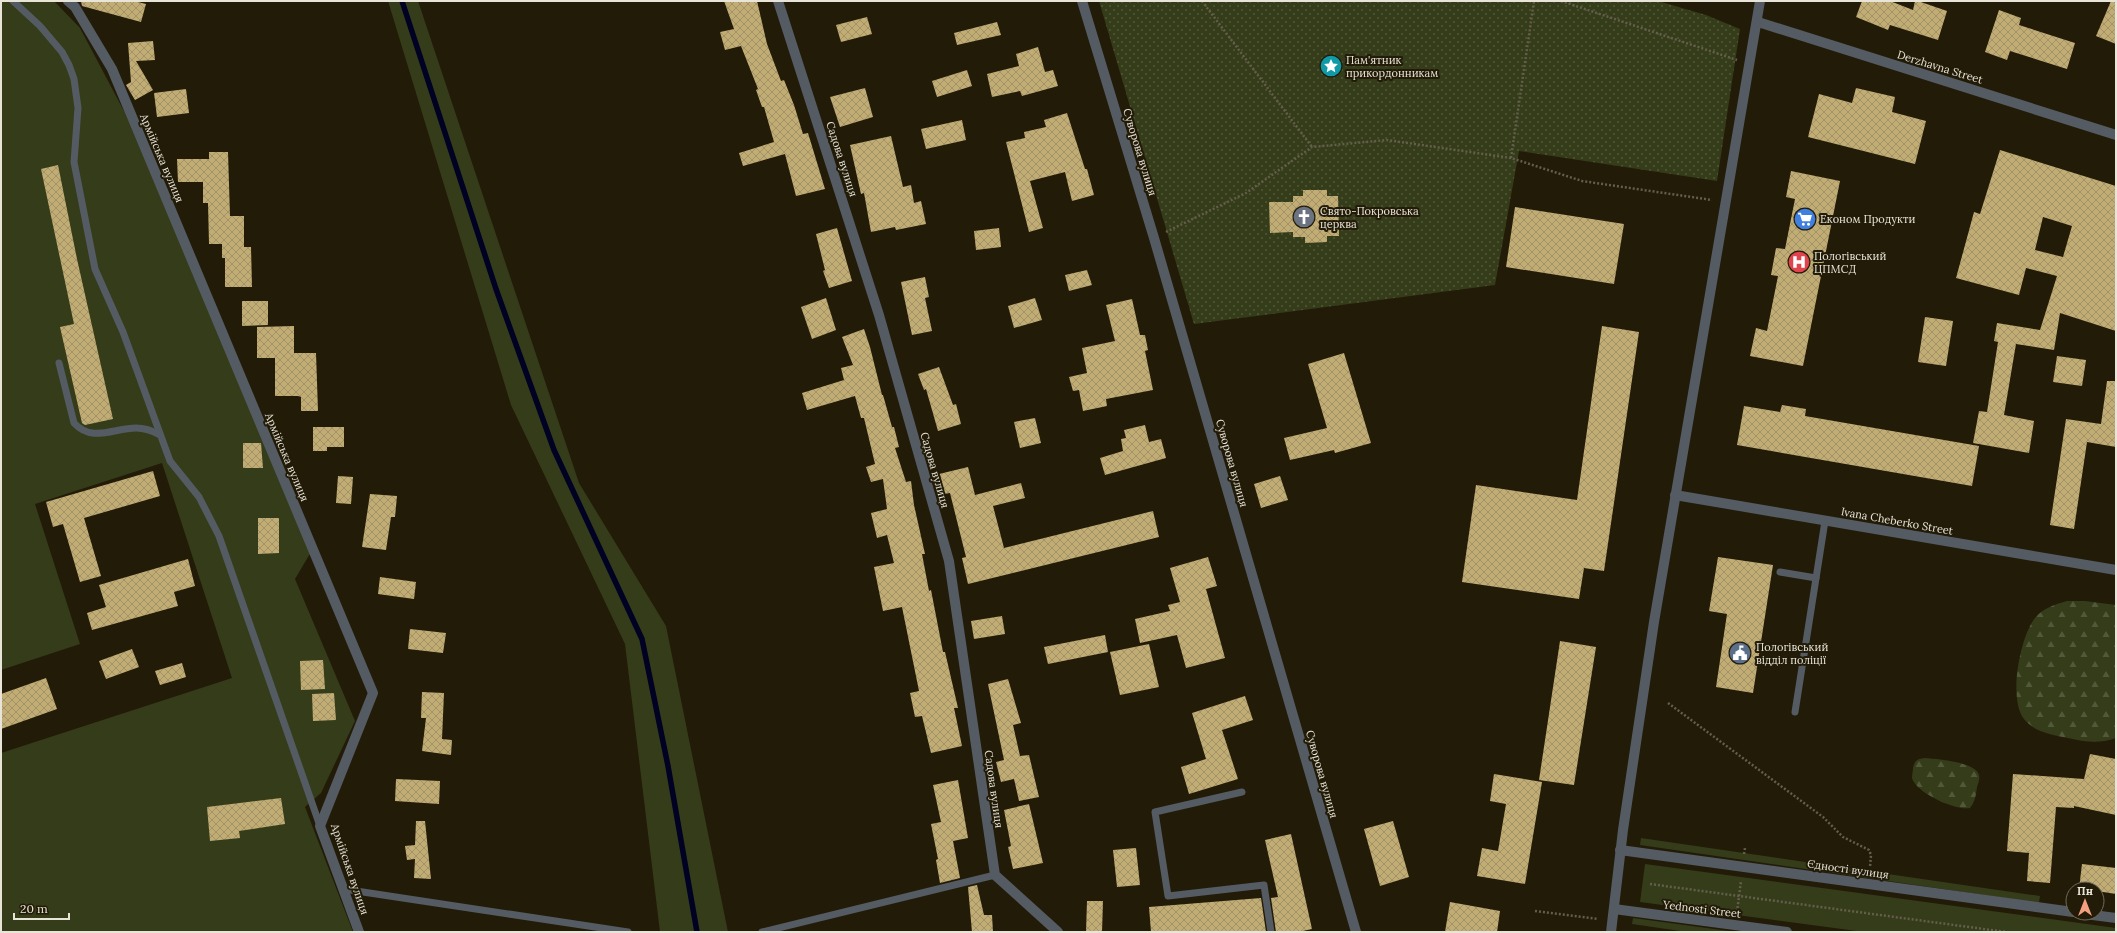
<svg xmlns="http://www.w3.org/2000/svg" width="2117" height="933" font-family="Lora,serif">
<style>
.grass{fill:#353c19}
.forest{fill:url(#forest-firs)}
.park{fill:url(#park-dots)}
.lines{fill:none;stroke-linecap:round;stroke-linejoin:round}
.stream{stroke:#000123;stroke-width:5.5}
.building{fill:url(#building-cross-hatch);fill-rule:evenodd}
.path{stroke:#645e4d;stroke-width:2.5;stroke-dasharray:2 2;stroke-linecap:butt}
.service{stroke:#545b63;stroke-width:7}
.minor{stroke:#545b63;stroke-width:10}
.labels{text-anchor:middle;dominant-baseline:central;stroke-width:4;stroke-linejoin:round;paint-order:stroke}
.poi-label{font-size:11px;fill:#e8e4d8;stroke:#221b08;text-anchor:start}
.street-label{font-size:11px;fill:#e8e4d8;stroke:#221b08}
</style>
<defs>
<pattern id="forest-firs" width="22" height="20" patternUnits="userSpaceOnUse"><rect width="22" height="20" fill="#353c19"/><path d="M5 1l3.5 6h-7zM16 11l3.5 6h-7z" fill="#52583a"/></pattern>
<pattern id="park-dots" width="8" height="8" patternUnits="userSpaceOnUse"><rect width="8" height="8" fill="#353c19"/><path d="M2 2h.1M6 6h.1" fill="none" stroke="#52583a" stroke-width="1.8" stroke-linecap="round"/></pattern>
<pattern id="building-cross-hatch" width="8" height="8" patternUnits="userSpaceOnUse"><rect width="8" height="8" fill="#c1ac74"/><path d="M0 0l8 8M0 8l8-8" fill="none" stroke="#a29267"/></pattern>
</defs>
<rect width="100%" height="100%" fill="#221b08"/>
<g class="grass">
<path d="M1,1H54L80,28L125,113L311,552L295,579L355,721L321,793L305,807L353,932H1V753L232,678L162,463L35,504L80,644L1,670Z"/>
<path d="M388,1H418L579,483L666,626L728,932H660L625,644L511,405Z"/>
<path d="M1641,838L2040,896L2039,903L1640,845Z"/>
<path d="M1645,864L2116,928V932H1864L1640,902Z"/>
<path d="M1633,918L1729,931L1687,932L1632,924Z"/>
</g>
<g class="forest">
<path d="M2067,601H2085L2116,605V738C2099,744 2085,742 2068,738C2053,735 2034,732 2024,719C2008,699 2020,637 2035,618C2043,608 2056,604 2067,601Z"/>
<path d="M1925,758C1937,759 1976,762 1979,775C1980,779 1978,784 1977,787C1976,795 1975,802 1970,808C1956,811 1916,793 1912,778C1912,775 1913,771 1913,768C1915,760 1917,759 1925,758Z"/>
</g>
<path class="park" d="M1099,1H1658L1706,15L1740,29L1717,181L1519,151L1495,285L1194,324Z"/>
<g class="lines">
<path class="stream" d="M402,1L496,289L554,450L642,639L668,766L697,932"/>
</g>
<g class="building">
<path d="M81,1H134L146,4L141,22L82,6Z"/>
<path d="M724,1H757L767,44L781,81L784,80L794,105L803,134L808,133L825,189L796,196L785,154L743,166L739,153L774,142L764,107H762L756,90L758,89L741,46L725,50L720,32L734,29Z"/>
<path d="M1862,1H1890L1913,10L1915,1H1918L1947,11L1938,40L1890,25L1888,30L1856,17Z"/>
<path d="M2111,1H2116V44L2096,36Z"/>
<path d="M1999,10L2021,18L2019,25L2075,43L2067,69L2010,51L2007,60L1985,52Z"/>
<path d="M867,17L872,34L841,42L836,25Z"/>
<path d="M997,22L1001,35L957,45L954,33Z"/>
<path d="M153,41L155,60L136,61L153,90L135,100L126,85L131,82L128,43Z"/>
<path d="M1038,47L1045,72L1053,70L1058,86L1022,96L1020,91L992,97L987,74L1019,66L1016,54Z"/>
<path d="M967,70L972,86L937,97L932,81Z"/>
<path d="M865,88L873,117L840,127L830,97Z"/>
<path d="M1856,88L1895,97L1892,112L1926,121L1915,164L1808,137L1819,94L1852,103Z"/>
<path d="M186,89L189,113L157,117L154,93Z"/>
<path d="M1067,113L1085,169H1087L1094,195L1072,201L1065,172L1030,181L1043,228L1029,232L1006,142L1025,138L1024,132L1046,127L1044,120Z"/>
<path d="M962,120L966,140L926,149L921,129Z"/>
<path d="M891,136L903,187L911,185L914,203L921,201L926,224L896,230L895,227L871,232L864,193L861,194L850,145Z"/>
<path d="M2000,150L2116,186V331L2060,313L2054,350L2016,344L2004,415L2034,421L2029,453L1973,443L1979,411L1987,412L1998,342L1994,341L1997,323L2040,330L2057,276L2026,268L2019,295L1956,278L1974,212L1980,214ZM2043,217L2072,226L2063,257L2035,250Z"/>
<path d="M209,152H228L230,216H244V247H251L252,287H225V258H222V244H209L208,203H203V182H178L177,159H209Z"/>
<path d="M58,165L77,259L113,419L85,425L82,423L60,327L74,324L41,169Z"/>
<path d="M1791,171L1840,181L1803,366L1750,356L1756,328L1767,331L1778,276L1771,275L1776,248L1785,249L1795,199L1786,197Z"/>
<path d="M1303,190H1327V196H1338L1339,236H1327V242L1305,243V237H1293V232L1270,233L1269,202H1293V196H1303Z"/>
<path d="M1515,207L1624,224L1614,284L1506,267Z"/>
<path d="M837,228L852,281L829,288L823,271L825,270L816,234Z"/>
<path d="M999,228L1001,247L976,250L974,231Z"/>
<path d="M1087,270L1092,285L1069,291L1065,275Z"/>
<path d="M925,277L929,297L925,298L932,331L912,335L901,282Z"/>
<path d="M826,298L836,330L812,339L801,307Z"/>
<path d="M1035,298L1042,320L1014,328L1008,306Z"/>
<path d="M1132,299L1140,335H1145L1148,350L1145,351L1153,390L1106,399L1107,406L1083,411L1079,390L1073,391L1069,377L1087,373L1082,348L1115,341L1106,305Z"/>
<path d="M242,301H268V325L242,326Z"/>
<path d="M1925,317L1953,321L1946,366L1918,362Z"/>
<path d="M294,326V353H316L318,411H301V397L298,396H275V358H257V327Z"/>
<path d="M1602,326L1639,332L1604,571L1584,568L1579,599L1462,582L1476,485L1577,500Z"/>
<path d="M864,329L870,347L882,395H883L892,427H894L899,447L895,448L906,482L911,481L914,505L925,554H922L929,591L931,590L943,652H945L958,708H954L962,746L931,753L922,716L915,717L910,693L919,691L902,607L883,611L874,567L894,563L887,535L877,538L871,513L887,509L883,479L871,482L866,467L875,464L864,418H861L855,396L807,410L802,393L844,380L841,368L853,365L842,337Z"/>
<path d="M1344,353L1371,443L1335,453L1334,450L1290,460L1284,438L1327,428L1308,364Z"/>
<path d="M2057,356L2086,360L2082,386L2053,382Z"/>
<path d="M939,367L953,405L956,404L961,424L938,431L926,389L924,390L918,374Z"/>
<path d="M2107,381H2116V447L2087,442L2074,529L2050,525L2066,419L2101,424Z"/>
<path d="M1782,405L1806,409L1805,416L1979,446L1972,486L1737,445L1744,406L1780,412Z"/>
<path d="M1035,418L1041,443L1020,448L1014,422Z"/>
<path d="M1145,425L1149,442L1161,439L1166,458L1105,475L1100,458L1123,451L1121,439L1126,438L1124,430Z"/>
<path d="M313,427H344V447H327V451H313Z"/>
<path d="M243,443H261L263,468H243Z"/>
<path d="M968,467L975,495L1021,483L1025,498L993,506L1004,548L1153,511L1159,537L968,584L962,558L966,557L950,493L944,494L939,474Z"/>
<path d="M153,471L160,496L84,518L101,576L80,582L63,524L53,527L46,502Z"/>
<path d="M338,476L353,477L351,504L336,503Z"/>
<path d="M1280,476L1288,500L1261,508L1254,484Z"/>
<path d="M370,494L397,496L395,517H391L386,550L362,547Z"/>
<path d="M258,518H279V553L258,554Z"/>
<path d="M1208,557L1217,586L1206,589L1225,658L1186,668L1177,635L1140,643L1135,619L1170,611L1168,605L1180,602L1170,568Z"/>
<path d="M1718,557L1773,565L1753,693L1716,687L1727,614L1709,611Z"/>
<path d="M188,559L195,586L174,592L178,606L92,630L87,613L106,607L99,585Z"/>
<path d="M380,577L416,582L414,599L378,594Z"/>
<path d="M1002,616L1005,634L974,639L971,621Z"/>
<path d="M410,629L446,633L443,653L408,649Z"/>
<path d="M1105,635L1108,652L1048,664L1044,647Z"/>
<path d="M1560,641L1596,647L1574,785L1539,780Z"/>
<path d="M1149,644L1159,687L1120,695L1110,652Z"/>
<path d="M132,649L139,667L106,679L99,661Z"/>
<path d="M323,660L325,689L301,690L300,661Z"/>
<path d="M182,663L186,677L160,685L155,671Z"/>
<path d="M46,678L57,709L1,729V694Z"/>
<path d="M1008,679L1021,723L1013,725L1020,756L1029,755L1039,797L1019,801L1014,779L1001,782L996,762L1004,760L988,684Z"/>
<path d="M422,692L444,693L442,739L452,740L451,755L422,751L426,718H421Z"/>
<path d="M334,693L336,720L313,721L312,694Z"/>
<path d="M1245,696L1253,720L1222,730L1238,779L1189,794L1181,767L1206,759L1192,713Z"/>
<path d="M2090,754L2116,759V815L2074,806V808L2056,807L2050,883L2027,881L2029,853L2007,851L2013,774L2084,779Z"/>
<path d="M1494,774L1542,782L1525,884L1477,876L1482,848L1498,851L1506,804L1490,801Z"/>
<path d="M396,779L440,781L439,804L395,801Z"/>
<path d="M958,780L968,838L953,841L960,878L940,883L936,860L938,859L931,824L941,822L933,785Z"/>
<path d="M281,798L285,824L239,831L240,838L210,841L207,807Z"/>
<path d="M1029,804L1043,863L1013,869L1008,847L1011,846L1004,810Z"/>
<path d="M416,821H425L431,879L414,878L415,859L407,860L405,846L415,845Z"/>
<path d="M1393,821L1409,877L1380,886L1364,829Z"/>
<path d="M1291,834L1312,929L1298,932H1276L1271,898L1278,897L1265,840Z"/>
<path d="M1136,848L1140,885L1117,887L1113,850Z"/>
<path d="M2082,864L2116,868V894L2097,891V889H2079Z"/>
<path d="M977,885L984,915H992L993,932H972L968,887Z"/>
<path d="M1261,898L1266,932H1151L1149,907Z"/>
<path d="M1087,901H1103L1102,932H1086Z"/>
<path d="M1450,902L1500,911L1497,932H1445Z"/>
</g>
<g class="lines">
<g class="path">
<path d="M1202,1L1312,147"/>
<path d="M1561,1L1737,60"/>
<path d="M1511,158L1534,1"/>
<path d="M1166,232L1246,193L1312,147L1387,140L1511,158L1582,181L1712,200"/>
<path d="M1668,703L1823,817L1843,837L1869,850L1871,855L1870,867"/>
<path d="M1744,854L1745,848"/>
<path d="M1650,884L2006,932"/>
<path d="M1535,911L1598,919"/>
<path d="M1737,912L1741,881"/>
</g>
<g class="service">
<path d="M13,1L40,26L62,52L69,65L74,79L78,108L74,162L95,269L123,332L170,461L199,497L219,536L320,826"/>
<path d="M59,363L74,423C92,443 114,428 136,428C145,428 153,431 160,435"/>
<path d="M1780,572L1816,578"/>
<path d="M1795,712L1825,521"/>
<path d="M1242,792L1155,812L1168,896L1264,885L1271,932"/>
<path d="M343,889L628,932"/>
<path d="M762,932L995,875"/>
</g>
<g class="minor">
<path d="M68,1L75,7L112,69L373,693L320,826L359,932"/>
<path d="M778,1L879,315L949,561L995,875L1058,932"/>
<path d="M1082,1L1154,238L1356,932"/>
<path d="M1758,22L2116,135"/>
<path d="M1675,495L2116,570"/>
<path d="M1620,850L2073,912"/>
<path d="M1614,909L1787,932"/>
<path d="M2077,913L2116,918"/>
<path d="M1611,932L1623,830L1654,622L1760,1"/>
</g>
</g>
<defs>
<g id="sight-disc" transform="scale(1.15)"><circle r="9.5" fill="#0f9aa8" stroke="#221b08"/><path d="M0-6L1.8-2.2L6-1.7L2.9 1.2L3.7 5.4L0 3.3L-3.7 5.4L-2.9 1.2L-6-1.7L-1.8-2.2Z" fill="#fff"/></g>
<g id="church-disc" transform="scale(1.15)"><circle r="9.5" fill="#6b7280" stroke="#221b08"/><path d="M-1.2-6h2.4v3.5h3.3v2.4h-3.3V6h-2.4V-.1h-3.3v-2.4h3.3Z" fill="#fff"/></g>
<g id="supermarket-disc" transform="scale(1.15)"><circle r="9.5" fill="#3f7fe0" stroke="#221b08"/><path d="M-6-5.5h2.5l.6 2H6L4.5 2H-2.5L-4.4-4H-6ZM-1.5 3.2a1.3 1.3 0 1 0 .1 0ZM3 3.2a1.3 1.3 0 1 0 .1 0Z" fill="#fff"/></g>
<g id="hospital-disc" transform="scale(1.15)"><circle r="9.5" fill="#e0444e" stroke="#221b08"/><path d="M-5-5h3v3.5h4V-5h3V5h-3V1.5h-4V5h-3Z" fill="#fff"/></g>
<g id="civic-disc" transform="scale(1.15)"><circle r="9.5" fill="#5c6f8a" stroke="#221b08"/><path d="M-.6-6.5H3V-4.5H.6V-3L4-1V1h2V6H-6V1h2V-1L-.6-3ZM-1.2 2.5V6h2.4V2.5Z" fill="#fff"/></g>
</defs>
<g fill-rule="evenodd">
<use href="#sight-disc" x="1331" y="66"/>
<use href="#church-disc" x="1304" y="217"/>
<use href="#supermarket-disc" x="1805" y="219"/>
<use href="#hospital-disc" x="1799" y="262"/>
<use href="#civic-disc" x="1740" y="653"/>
</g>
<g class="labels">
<g class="poi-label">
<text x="1346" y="60">Пам'ятник<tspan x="1346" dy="13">прикордонникам</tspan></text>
<text x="1320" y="211">Свято-Покровська<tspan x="1320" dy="13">церква</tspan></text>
<text x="1820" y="219">Економ Продукти</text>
<text x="1814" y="256">Пологівський<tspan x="1814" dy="13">ЦПМСД</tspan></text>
<text x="1756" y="647">Пологівський<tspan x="1756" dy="13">відділ поліції</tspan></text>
</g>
<g class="street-label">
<text transform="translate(1940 67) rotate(17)">Derzhavna Street</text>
<text transform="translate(1140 152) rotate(73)">Суворова вулиця</text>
<text transform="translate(162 158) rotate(67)">Армійська вулиця</text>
<text transform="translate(842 159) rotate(72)">Садова вулиця</text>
<text transform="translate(287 457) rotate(67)">Армійська вулиця</text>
<text transform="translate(1232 463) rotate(74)">Суворова вулиця</text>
<text transform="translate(935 470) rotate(74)">Садова вулиця</text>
<text transform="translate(1897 521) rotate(10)">Ivana Cheberko Street</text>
<text transform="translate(1322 774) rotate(74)">Суворова вулиця</text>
<text transform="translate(994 789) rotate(82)">Садова вулиця</text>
<text transform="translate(350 869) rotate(71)">Армійська вулиця</text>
<text transform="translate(1848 869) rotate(8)">Єдності вулиця</text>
<text transform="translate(1702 909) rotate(7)">Yednosti Street</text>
</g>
</g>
<rect width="2117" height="933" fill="none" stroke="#e8e4d8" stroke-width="4"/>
<g transform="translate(2085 901)"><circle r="19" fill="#221b08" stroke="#716b5b"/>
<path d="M0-3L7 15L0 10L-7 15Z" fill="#f2a07f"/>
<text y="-6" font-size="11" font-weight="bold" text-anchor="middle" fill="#e8e4d8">Пн</text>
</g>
<path d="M14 913v6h55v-6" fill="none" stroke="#e8e4d8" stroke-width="2"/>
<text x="20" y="913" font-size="12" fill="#e8e4d8" stroke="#221b08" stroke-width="3" paint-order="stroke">20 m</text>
</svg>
